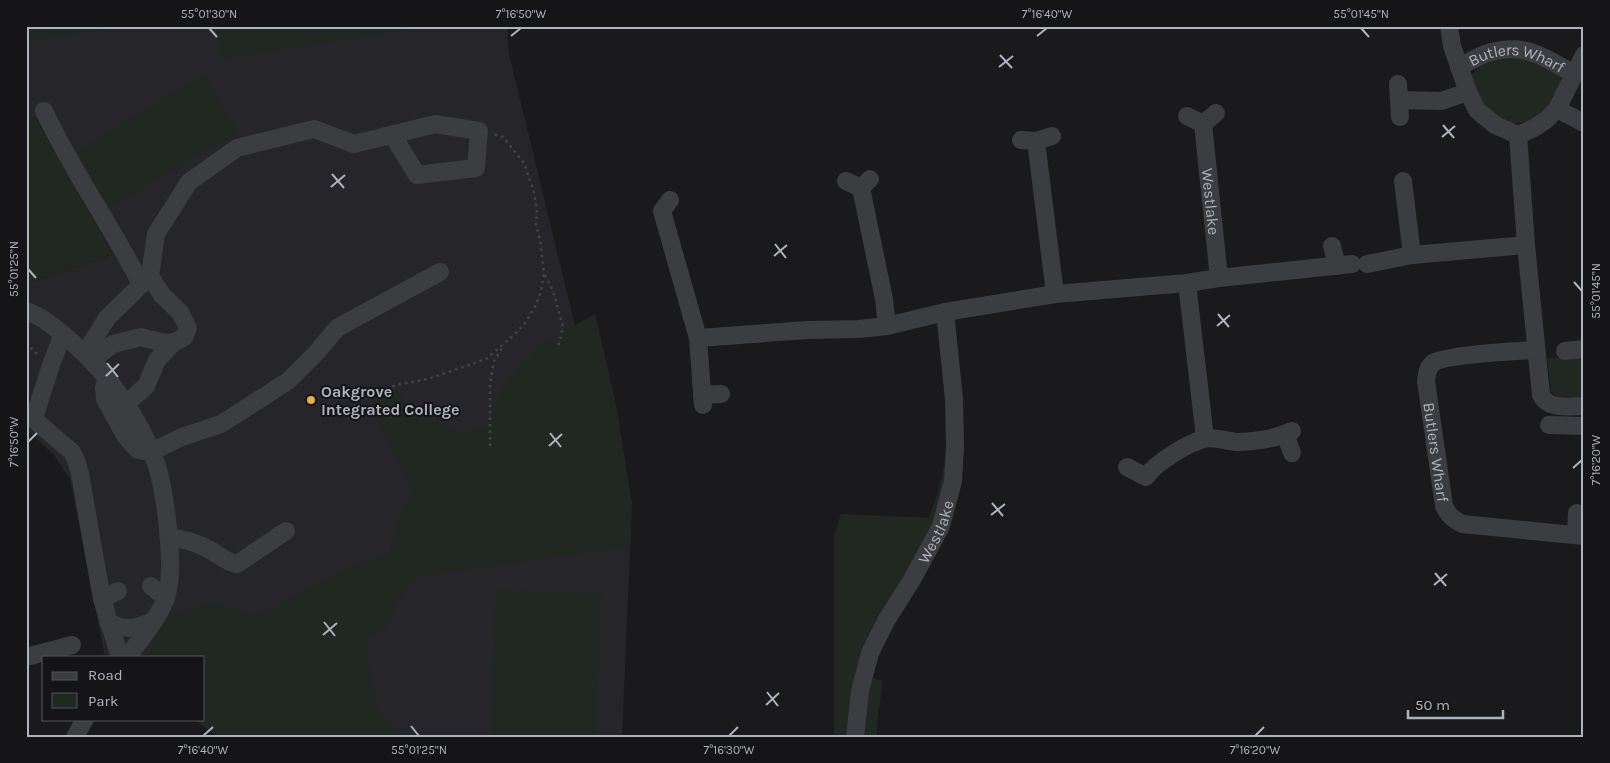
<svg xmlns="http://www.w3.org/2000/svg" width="1610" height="763" font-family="Karla,sans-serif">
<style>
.built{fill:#26262a}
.green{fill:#202821}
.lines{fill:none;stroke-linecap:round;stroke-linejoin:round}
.path{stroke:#424448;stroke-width:2.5;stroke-dasharray:2.5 4;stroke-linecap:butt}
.minor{stroke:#3b3d41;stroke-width:18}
.ticks{fill:none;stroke:#aeb2bb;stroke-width:2}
.poi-dot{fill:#ebac44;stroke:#151518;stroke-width:2}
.labels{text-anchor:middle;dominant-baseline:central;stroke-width:4;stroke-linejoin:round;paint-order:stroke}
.street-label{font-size:16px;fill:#aeb2bb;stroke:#151518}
.poi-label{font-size:16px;font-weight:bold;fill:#aeb2bb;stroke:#151518;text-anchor:start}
.neatline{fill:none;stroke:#aeb2bb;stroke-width:2}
.ticks-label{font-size:12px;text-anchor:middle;fill:#aeb2bb}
</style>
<rect width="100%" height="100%" fill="#1a1a1d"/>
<path class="built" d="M26,26H507L509,54L586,371L632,503L622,737H219L193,719H204V657H105L70,479L54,455L26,430V284L113,254L36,117L26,119Z"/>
<g class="green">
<path d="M26,26H131L26,41Z"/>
<path d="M215,26H433L221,59Z"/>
<path d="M1519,58C1536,62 1554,64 1563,81C1557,92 1552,106 1542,114C1527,127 1502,126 1488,111C1480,102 1476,87 1471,76C1482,60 1502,59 1519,58Z"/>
<path d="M204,74L238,131L110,208L76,152Z"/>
<path d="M35,117L113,254L26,284V119Z"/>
<path d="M595,314L616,404L632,503L630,547L420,576L398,600L387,627L368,639V658L377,708L406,737H219L193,719H204V657H142L153,643L166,622L177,614L206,604L233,608L253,615L278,607L301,591L346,569L390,552C393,530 402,511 414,492L372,409L385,388L395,389L415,413L459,433L487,428L492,408L507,381L542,344Z"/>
<path d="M1584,356V398L1556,396L1551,392L1547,358Z"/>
<path d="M949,420L950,440L939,515L886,621L872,678L883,681L877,721V737H834V536L841,514L929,518L937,495L945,462Z"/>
<path d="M496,590L601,594L596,737H491Z"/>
</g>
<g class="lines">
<g class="path">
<path d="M545,275L553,291L563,327L558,347"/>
<path d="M26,343L39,356"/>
<path d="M369,398L396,385L428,379L486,359L515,334L525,323L536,305L541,291L544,274L540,240L536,225L537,210L534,192L524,163L503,137L493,134"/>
<path d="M490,446V384L494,361L504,345"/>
</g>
<g class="minor">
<path d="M1449,26L1452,46L1468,92L1477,110L1495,125L1518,135L1534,128L1546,120L1557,109L1584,55"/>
<path id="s1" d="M1459,67C1469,62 1480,55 1491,52C1526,43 1544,57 1574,74"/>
<path d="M1398,84L1400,117"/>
<path d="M1399,100L1441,101L1468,92"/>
<path d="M1557,109L1584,123"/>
<path d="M44,111C72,171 111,225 141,284"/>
<path d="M1187,116L1203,124L1216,113"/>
<path id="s2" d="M1203,124L1219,278"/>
<path d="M1518,135L1526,245L1541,395C1548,410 1569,406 1584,406"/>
<path d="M1021,140L1036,141L1052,136"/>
<path d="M1036,141L1055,294"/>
<path d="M846,181L861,188L870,179"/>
<path d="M1403,181L1412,255"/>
<path d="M861,188L884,299L887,326"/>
<path d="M670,200L662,211L698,338L703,405"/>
<path d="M1332,246L1337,266"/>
<path d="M1367,264L1412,255L1526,245"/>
<path d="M1187,283L1205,438"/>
<path d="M26,311C44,317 58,330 73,343C109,375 139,417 156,463C164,488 167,515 169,541C170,560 172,578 166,597C161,615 139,642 127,657"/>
<path d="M63,334L52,362L34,418L38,423L72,452L76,460L80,474L102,599L120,657"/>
<path d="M698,338L808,330L859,329L887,326L945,312L1055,294L1187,283L1219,278L1352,264"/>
<path id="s3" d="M1535,350C1517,351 1444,355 1433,363C1427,368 1427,374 1426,381L1444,506C1448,515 1453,519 1462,524L1584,536"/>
<path d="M1565,351L1584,349"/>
<path d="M85,353L107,318L150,276L156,234L189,182L237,148L314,129L354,144L435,124L479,131L476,168L417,175L393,136"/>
<path d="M92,360L113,344L141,337L160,342L173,343L184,337L188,328L180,312L162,295L150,276"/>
<path d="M107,377L104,388L105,399L124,434L133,445L138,450L151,452L182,437L221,424L288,381L317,352L337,328L440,272"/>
<path d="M702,395L721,394"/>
<path d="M126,404L146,386L157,360L173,343"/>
<path d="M1549,425L1584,426"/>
<path d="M1285,434L1292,453"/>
<path d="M1127,467L1146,477C1155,463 1188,443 1204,439C1214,436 1228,442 1239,442C1256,442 1277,438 1292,431"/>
<path d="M1576,535L1577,513"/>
<path d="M169,537C182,539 196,542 208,549C219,554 225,562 237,564L286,531"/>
<path d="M151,586L166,598"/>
<path d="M102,599L118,591"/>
<path d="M108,622C126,631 136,629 153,621"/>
<path d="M26,657L72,645"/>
<path d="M75,737L85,719"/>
<path id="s4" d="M855,737L860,691L870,653L886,621L913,578L941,526L953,481L955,447L954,399L945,312"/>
</g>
</g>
<path class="ticks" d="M209,28L217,37M1361,28L1369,37M511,36L521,28M1037,36L1047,28M1000,55L1012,68M999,67L1013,56M1443,125L1454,138M1442,137L1455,126M332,174L344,188M331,187L345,175M775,244L786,258M774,256L787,245M28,269L36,278M1574,282L1582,291M1218,314L1229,327M1217,326L1230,315M107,363L118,377M106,376L119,364M550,433L561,447M28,442L37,433M549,446L562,434M1573,468L1582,460M992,503L1003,516M991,515L1005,504M1435,573L1446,586M1434,585L1447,574M324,622L335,636M323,635L337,623M767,692L778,706M766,705L779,693M411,726L419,736M203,736L213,727M729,736L738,727M1255,736L1264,727"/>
<circle class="poi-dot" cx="311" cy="400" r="5"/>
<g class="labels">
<g class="street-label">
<text stroke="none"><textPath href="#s1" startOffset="62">Butlers Wharf</textPath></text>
<text stroke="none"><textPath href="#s2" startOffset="78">Westlake</textPath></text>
<text stroke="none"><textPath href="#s3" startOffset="195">Butlers Wharf</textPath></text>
<text stroke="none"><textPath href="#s4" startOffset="224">Westlake</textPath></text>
</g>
<g class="poi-label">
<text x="321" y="391">Oakgrove<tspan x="321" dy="18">Integrated College</tspan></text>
</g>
</g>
<rect width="1610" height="763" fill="none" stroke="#151518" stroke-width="55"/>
<rect x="42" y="656" width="162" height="65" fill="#151518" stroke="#525459"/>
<rect x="52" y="672" width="25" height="8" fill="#3b3d41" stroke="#525459"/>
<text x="88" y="680" font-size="15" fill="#aeb2bb">Road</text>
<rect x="52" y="693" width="25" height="15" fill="#202821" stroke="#525459"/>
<text x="88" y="706" font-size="15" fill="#aeb2bb">Park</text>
<path d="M1408 710v8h95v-8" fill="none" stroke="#aeb2bb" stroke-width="2.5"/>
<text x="1415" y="710" font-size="15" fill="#aeb2bb" stroke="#151518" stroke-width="4" paint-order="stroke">50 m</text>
<rect x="28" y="28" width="1554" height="708" class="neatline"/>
<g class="ticks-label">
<text x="209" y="18">55°01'30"N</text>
<text x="521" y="18">7°16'50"W</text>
<text x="1047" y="18">7°16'40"W</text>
<text x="1361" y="18">55°01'45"N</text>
<text transform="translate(14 269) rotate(-90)" y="4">55°01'25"N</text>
<text transform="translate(1596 291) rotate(-90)" y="4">55°01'45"N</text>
<text transform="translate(14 442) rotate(-90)" y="4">7°16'50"W</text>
<text transform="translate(1596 460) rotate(-90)" y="4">7°16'20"W</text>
<text x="203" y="754">7°16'40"W</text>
<text x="419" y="754">55°01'25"N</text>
<text x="729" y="754">7°16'30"W</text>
<text x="1255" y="754">7°16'20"W</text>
</g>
</svg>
